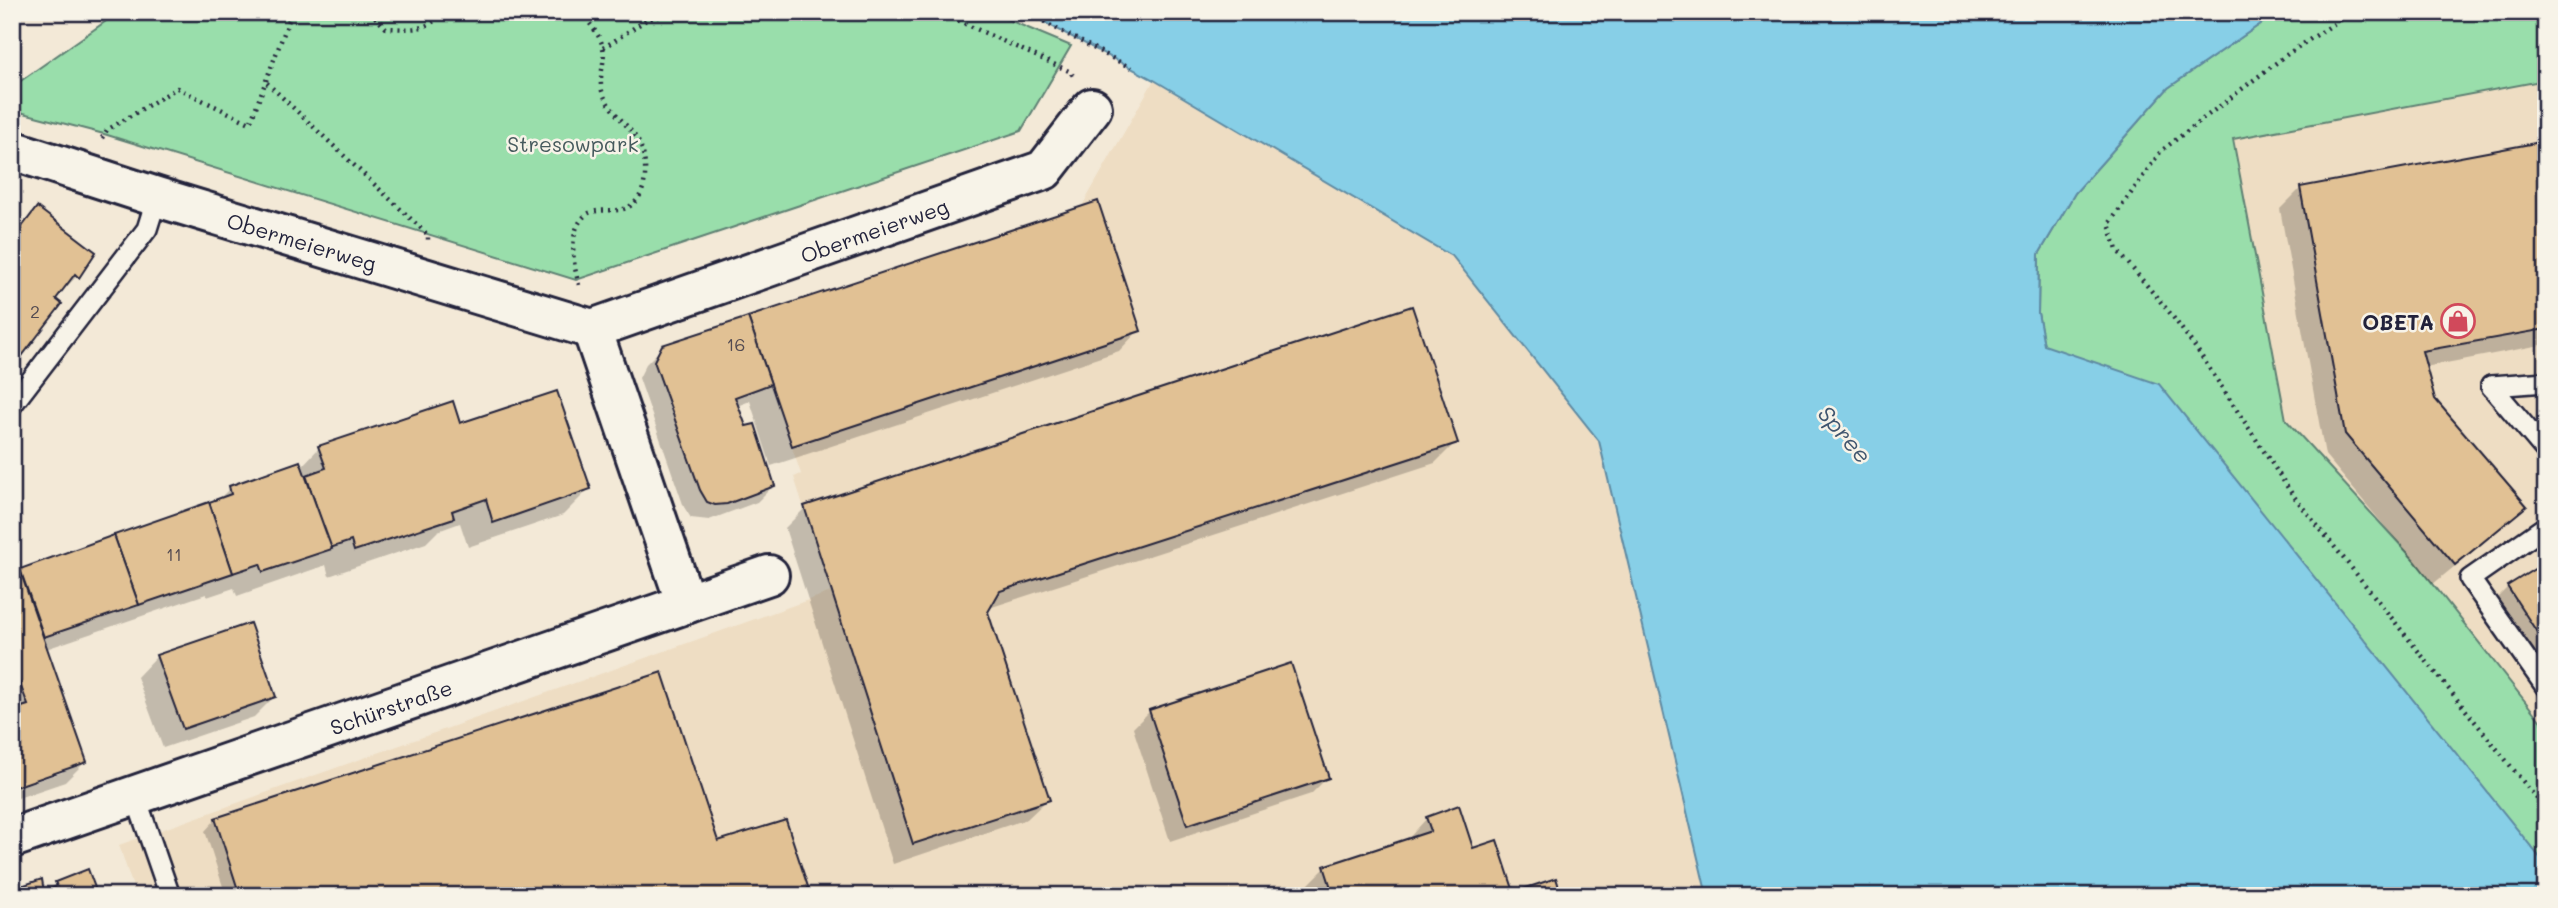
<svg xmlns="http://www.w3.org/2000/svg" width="2558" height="908" font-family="Mali,sans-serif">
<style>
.built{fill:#eeddc3}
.green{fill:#99deab;stroke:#5e8073;stroke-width:2}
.water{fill:#87cfe7;stroke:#5f8aa2;stroke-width:2}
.shadow{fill:#0003}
.building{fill:#e1c194;stroke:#22223b;stroke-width:2}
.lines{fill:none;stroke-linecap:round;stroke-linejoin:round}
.service-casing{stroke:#22223b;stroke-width:24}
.minor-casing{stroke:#22223b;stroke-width:44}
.path{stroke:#22223b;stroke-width:4.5;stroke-dasharray:2 5;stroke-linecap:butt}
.service{stroke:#f7f3e8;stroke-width:19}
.minor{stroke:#f7f3e8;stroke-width:38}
.labels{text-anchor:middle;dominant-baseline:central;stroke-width:5;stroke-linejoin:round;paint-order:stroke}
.number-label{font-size:18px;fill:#524a51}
.park-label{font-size:21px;fill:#465a5d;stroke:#f7f3e8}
.street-label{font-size:21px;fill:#22223b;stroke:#f7f3e8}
.poi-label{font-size:21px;font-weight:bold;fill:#22223b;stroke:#f7f3e8;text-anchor:end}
.water-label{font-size:23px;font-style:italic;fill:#40566f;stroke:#f7f3e8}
</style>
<rect width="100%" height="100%" fill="#f3e9d7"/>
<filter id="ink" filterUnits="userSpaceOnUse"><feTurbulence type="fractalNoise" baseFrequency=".0143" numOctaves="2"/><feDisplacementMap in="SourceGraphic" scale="14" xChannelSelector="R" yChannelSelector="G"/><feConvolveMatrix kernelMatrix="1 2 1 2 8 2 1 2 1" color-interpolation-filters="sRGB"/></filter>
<g filter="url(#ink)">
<g class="built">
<path d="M1154,80L1453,257L1599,441L1707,896H136L119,845L831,592L794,477L801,474L748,317L1082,206Z"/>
<path d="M2546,80V728L2415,561L2286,420L2233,139Z"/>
</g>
<g class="green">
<path d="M119,12H990L1071,46L1021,131L576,280L104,134L12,110V87Z"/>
<path d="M2278,12H2546V80L2233,139L2286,420L2415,561L2546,728V896L2044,346L2038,313L2039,254L2075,193L2168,88Z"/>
</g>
<path class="water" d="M1025,12H2278L2168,88L2075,193L2039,254L2038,313L2044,345L2159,384L2546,865V896H1707L1599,441L1453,257L1154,80Z"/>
<g class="shadow">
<path d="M2546,143V344L2425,367L2434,400L2524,505L2504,526L2433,584L2325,455L2280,209L2300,189Z"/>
<path d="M37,209L94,253L77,276L54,300L12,366V234Z"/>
<path d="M1139,330L1119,351L771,466L750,401L737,406L773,486L757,502L709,520L691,518L684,507L639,378L646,364L663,347Z"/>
<path d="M459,425L589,489L563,515L468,547L460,523L438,531L426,543L329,576L326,565L237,596L234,588L207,597L206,594L46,649L85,762L65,782L12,800V789L63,772V769L12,785V569L19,571L217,501L230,488L301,467L319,448Z"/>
<path d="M1456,442L1435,463L989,608L986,612L1048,799L1027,819L893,864L785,528L805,508Z"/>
<path d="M2546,564V699L2488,607L2508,587Z"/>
<path d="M157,656L274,697L254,717L163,748L137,677Z"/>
<path d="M1290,665L1327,778L1311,794L1170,841L1133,728L1149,712Z"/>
<path d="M1427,818L1472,850L1513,894L1561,896H1307L1305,888L1325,868L1407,840Z"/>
<path d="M216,819L717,844L809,896H226L205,831Z"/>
</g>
<g class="building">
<path d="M2546,141V329L2422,351L2435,399L2527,506L2455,565L2345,434L2300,187Z"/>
<path d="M1098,201L1141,331L792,446L748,317Z"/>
<path d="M37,207L96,252L79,278L75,274L56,299L62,304L12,369V240Z"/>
<path d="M1412,306L1458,443L1000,591L988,612L1050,800L913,844L804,506Z"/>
<path d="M748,317L771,384L735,397L746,426L755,424L775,486L727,504L715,505L707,502L700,490L654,361L662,345Z"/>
<path d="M557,391L591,489L493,523L486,499L452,511L454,518L354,551L351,541L330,548L306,475L326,468L318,446L453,401L460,423Z"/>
<path d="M300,461L332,549L263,572L260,564L233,573L209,502L231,494L229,486Z"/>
<path d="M209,502L233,573L139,605L114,535Z"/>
<path d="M114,535L139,605L44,637L20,569Z"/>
<path d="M2546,562V646L2507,586Z"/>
<path d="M18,565L87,762L12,788V710L28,705L12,663V567Z"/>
<path d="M250,623L276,697L183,729L156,655Z"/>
<path d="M1291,663L1329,778L1187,825L1149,710Z"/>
<path d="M662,672L718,841L786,820L811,896H240L215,818Z"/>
<path d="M1459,805L1473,848L1497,840L1514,892L1556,878L1562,896H1328L1333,894L1324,866L1431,831L1426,817Z"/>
<path d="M88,869L98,896H12V889L42,879L44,892L57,886L55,882Z"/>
</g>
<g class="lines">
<g class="service-casing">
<g id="service">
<path d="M2491,386L2546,451"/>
<path d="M2491,386L2546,382"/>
<path d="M12,405L147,229L157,197"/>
<path d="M2546,526L2470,579L2546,687"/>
<path d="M135,795L170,896"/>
</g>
</g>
<g class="minor-casing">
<g id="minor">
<path id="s1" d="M12,150L157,197L592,329L1044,170L1092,108"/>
<path d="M592,329L686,604"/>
<path id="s2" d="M12,838L769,575"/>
</g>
</g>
<g class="path">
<path d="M370,12L386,28C414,29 424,32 445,12"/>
<path d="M939,12L1071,72L1073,76"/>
<path d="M1025,12L1131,68"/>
<path d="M2352,12L2289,53L2161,151L2109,224L2117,250L2170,313L2198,351L2292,494L2546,810"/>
<path d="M603,48L646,20L676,12"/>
<path d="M267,83L428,235V240"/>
<path d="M102,138L107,130L177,88L250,123L292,12"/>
<path d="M579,285C573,264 567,229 587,214C595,209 610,211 619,210C646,206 648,174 643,153C637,129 610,115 602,91C598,76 606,62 603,48C601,36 588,21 580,12"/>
</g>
<use href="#service" class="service"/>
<use href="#minor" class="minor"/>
</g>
</g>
<defs>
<g id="shop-ring" transform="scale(1.75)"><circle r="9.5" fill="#f7f3e8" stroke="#d1495b" stroke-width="1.5"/><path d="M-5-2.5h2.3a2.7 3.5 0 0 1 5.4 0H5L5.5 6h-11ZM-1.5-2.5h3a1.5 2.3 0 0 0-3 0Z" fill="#d1495b"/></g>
</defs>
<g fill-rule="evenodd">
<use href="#shop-ring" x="2458" y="321"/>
</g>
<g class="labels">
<g class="number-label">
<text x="35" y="311">2</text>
<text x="736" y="344">16</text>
<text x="174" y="554">11</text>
</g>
<g class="park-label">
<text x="573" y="143">Stresowpark</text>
</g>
<g class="street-label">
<text stroke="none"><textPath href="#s1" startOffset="906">Obermeierweg</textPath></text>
<text stroke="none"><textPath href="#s1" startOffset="304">Obermeierweg</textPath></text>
<text stroke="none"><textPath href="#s2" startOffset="401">Schürstraße</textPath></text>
</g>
<g class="poi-label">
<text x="2434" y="321">OBETA</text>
</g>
<g class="water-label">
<text transform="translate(1845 434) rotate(49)">Spree</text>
</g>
</g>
<rect width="2558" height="908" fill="none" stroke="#f7f3e8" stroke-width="42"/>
<rect x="21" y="21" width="2516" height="866" fill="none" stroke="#22223b" stroke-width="2.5" filter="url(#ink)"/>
</svg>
